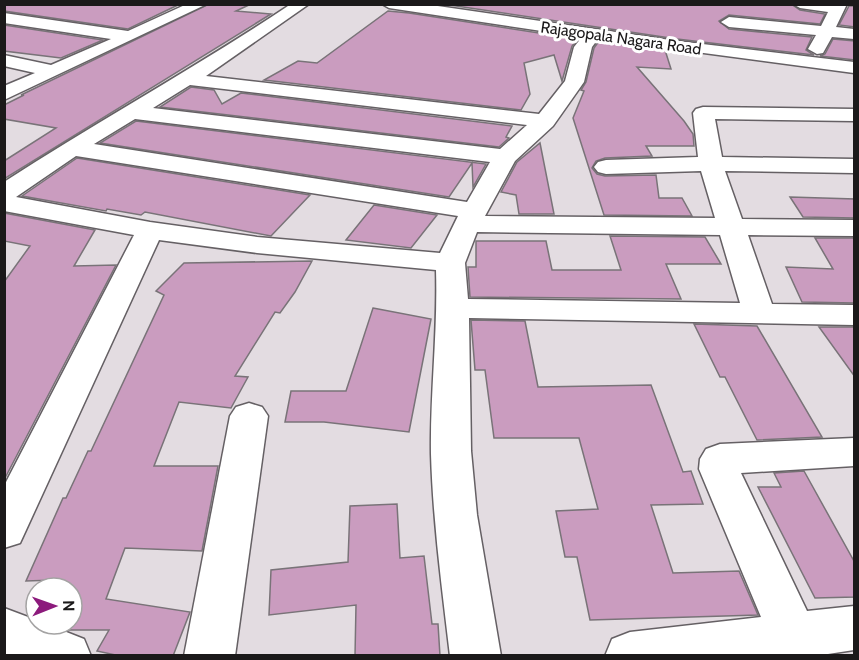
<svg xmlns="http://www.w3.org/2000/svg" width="859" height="660" font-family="Cabin,sans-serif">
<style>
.building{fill:#ca9cbf;stroke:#797378;stroke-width:1.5}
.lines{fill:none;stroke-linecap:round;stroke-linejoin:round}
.minor-casing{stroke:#656064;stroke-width:3}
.minor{fill:#fff;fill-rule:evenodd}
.labels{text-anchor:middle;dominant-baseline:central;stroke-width:6;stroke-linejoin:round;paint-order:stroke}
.far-street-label{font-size:16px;fill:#1b191a;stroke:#fff}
</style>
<rect width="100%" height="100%" fill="#e3dce1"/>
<g class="building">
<path d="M4,4H180L128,29L4,11Z"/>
<path d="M209,4H251L236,11L271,14L4,179V161L56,128L4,119V105L24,95H21Z"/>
<path d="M443,4H791L800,10L825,14L820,24L729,15L719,21L729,29L812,37L806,50L814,55L677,39Z"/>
<path d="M849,6H855V27L839,25Z"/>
<path d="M388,11L409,13L578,39L572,46L562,81L554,55L524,63L530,94L521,110L264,80L298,61L317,63Z"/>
<path d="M4,25L103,40L61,58L4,51Z"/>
<path d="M833,39L855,41V60L820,56L825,54Z"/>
<path d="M599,41L665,50L671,69L637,67L684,121L693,134L694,146H646L652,156L605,158L596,161L592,168L597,174L605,176L656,175L659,198H682L692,216L604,215L573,118L584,91L581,90L586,82L594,48Z"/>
<path d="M191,87L214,90L222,104L241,93L512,126L506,137L509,138L499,147L160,107Z"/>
<path d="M136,121L486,164L473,187L472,163L449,197L100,143Z"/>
<path d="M540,143L554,214H519L516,195L501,192L517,162Z"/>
<path d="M77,158L310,195L271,236L145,212L141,215L107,209L106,211L22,196Z"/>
<path d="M790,197L855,199V218L803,217Z"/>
<path d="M374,205L437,215L411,248L346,240Z"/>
<path d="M4,213L95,230L74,266L116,265L4,480V282L30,246L4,241Z"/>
<path d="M610,236L705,237L721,264H666L681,299L470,297L468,267H476V241H546L552,270H621Z"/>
<path d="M815,238H855V303L802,302L786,267L833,269Z"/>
<path d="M312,261L295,292L280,313L275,312L235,376L248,377L231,408L179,402L154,466H218L202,551L125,548L106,599L190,612L173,656H120L97,651L109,630H68L52,624H72V588H52L55,580L26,581L63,498H66L88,451H91L164,295L156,291L184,263Z"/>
<path d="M373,308L431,319L409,432L324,422H285L291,391H346Z"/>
<path d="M471,320L525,321L538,387L651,385L683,472L691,471L703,504L651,505L673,573L739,571L758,615L590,620L577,557H565L556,511L598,509L579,438H494L485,370H475Z"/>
<path d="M694,324L757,326L822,437L757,440L725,377H720Z"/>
<path d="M819,327H855V377Z"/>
<path d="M804,471L855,563V597L815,598L758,487H781L774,473Z"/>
<path d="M397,504L400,558L424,556L432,624H438L440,656H355L356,605L269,615L271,570L348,562L350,506Z"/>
</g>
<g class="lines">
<g class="minor-casing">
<g id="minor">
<path d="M187,4H207L4,100V86L35,73L4,66V55L51,65L111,39L4,23V13L128,31Z"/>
<path d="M291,4H309L206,76L539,114L565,81L574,47L582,37L389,8L382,4H424L677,41L854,62V73L598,39L592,47L584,82L553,126L515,161L485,216L715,218L701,171L606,174L598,172L594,167L598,162L606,160L698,157L693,113L696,109L703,107L854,109V121L715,119L722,157L854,159V173L725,171L742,219L854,220V236L748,235L772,304L854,305V325L469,318L471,451L477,515L501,656H450C442,588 433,522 431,454C430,393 438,332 436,270L257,253L159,240L26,530L20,543L4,548V486L134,235L4,211V182C99,120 197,67 291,4ZM190,85L527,125L500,149L153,108ZM135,119L490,162L467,202L94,144ZM76,156L458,216L440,253L257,237L150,222L16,197ZM477,232L720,235L740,303L468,299L465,263Z"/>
<path d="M793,4H847L836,27L854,29V39L832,37L823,53L817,54L808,49L816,35L729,27L721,22L729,17L821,26L828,12L800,8Z"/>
<path d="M249,403L262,407L268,416L235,656H184L230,416L236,407Z"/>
<path d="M854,438V466L741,473L807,611L854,606V650L815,656H605L612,639L630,632L761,617L699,469L700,459L706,449L720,444Z"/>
<path d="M4,608L36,620V624H46L84,639L91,656L4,654Z"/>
</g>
</g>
<use href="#minor" class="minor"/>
</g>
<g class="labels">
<g class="far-street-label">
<text transform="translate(621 38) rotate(8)">Rajagopala Nagara Road</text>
</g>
</g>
<rect width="859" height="660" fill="none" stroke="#1b191a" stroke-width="12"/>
<g transform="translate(54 606) rotate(89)"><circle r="28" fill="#ffffff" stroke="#a4a3a3" stroke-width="1.5"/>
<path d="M0-4.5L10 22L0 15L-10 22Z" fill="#8c1a7c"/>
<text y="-9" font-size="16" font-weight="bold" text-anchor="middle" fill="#1b191a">N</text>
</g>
</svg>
